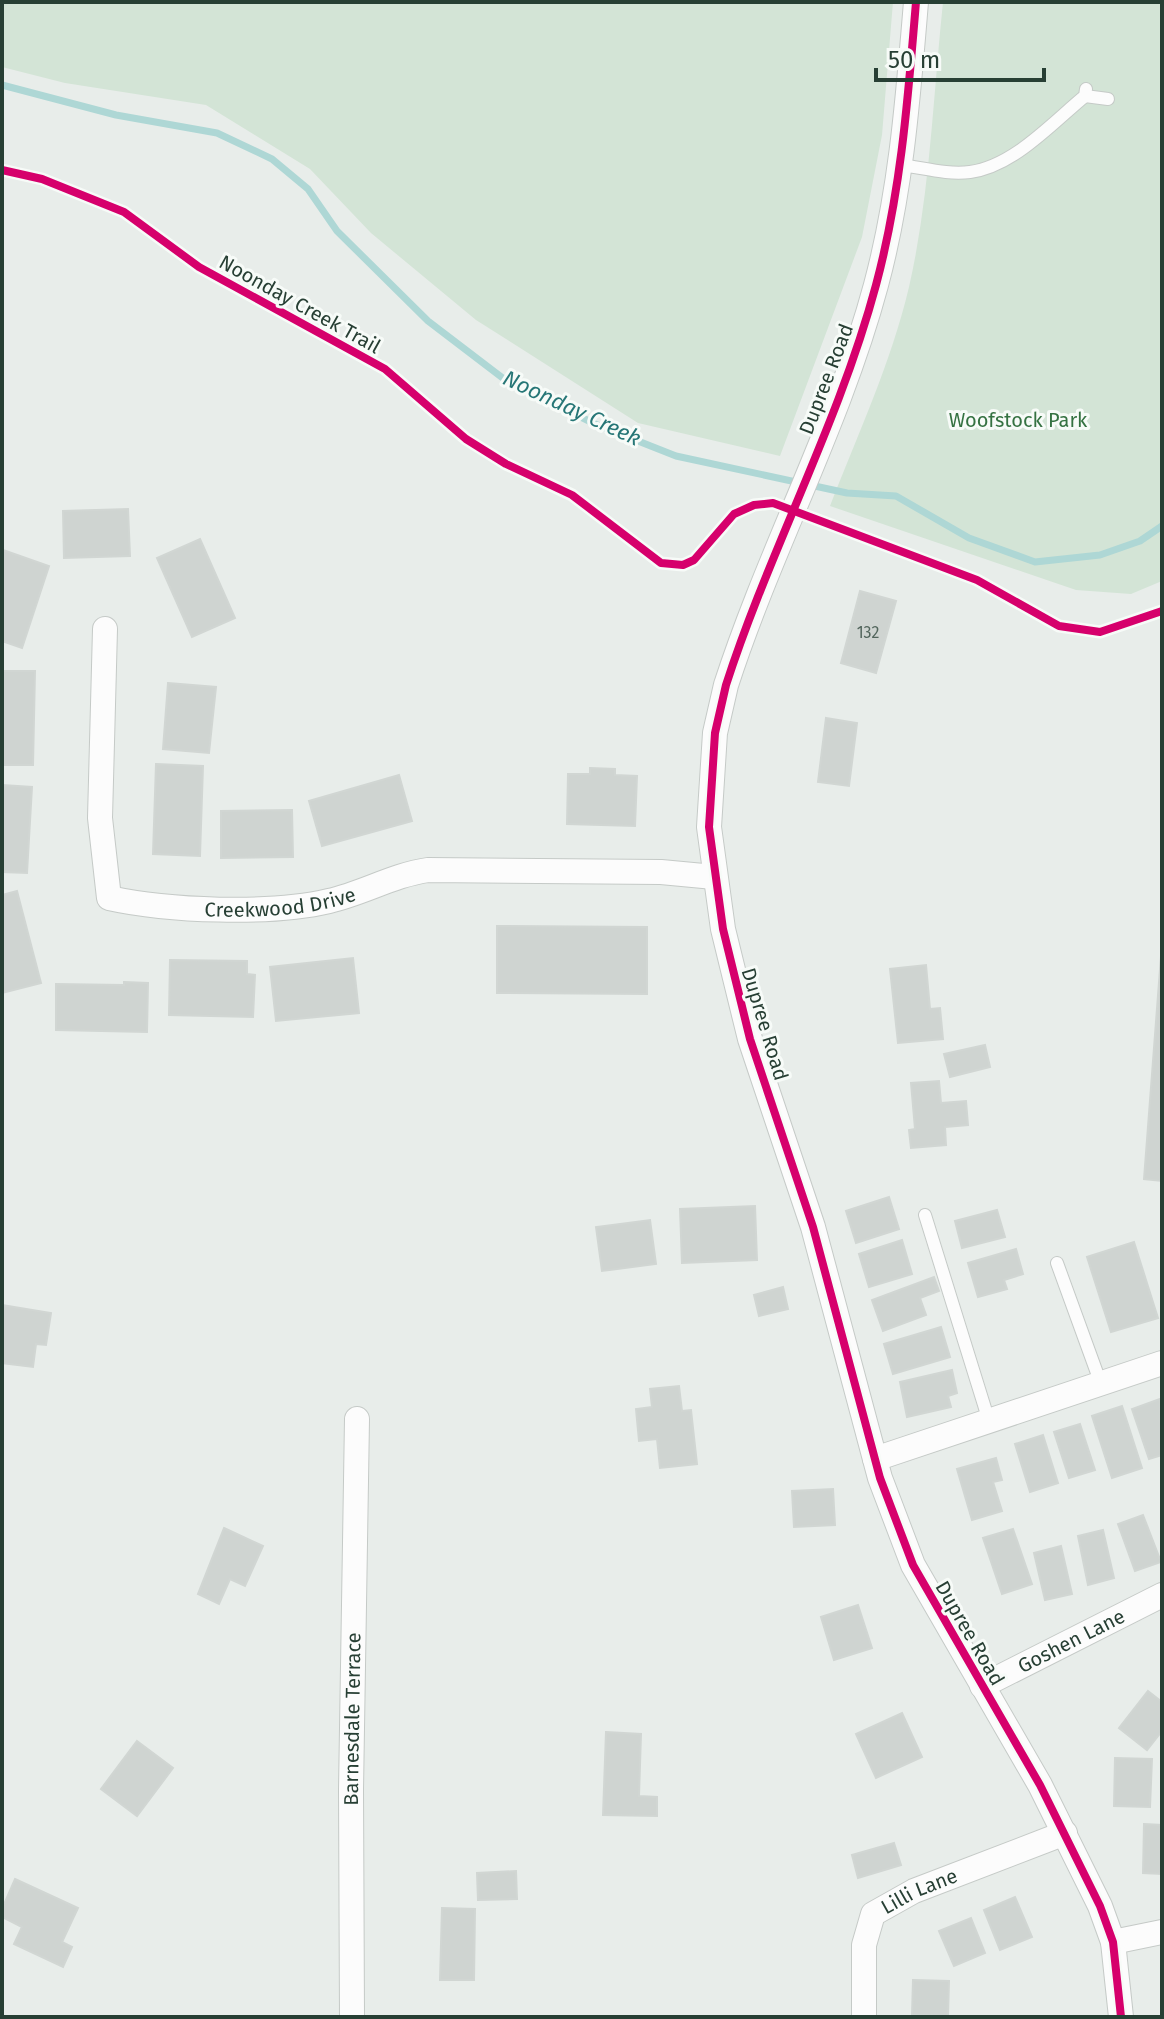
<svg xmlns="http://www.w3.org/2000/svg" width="1164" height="2019" font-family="'Fira Sans',sans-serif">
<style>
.green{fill:#d3e4d6}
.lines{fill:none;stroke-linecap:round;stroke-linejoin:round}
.stream{stroke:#aed7d5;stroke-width:7}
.building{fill:#cfd4d1;stroke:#d1d6d3;stroke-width:2}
.lane-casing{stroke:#c5cac7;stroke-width:14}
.street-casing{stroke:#c5cac7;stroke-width:26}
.lane{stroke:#fcfcfc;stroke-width:12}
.street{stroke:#fcfcfc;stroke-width:24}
.cycleway-casing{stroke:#f7fbf8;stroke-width:13}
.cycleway{stroke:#d6006c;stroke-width:8}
.labels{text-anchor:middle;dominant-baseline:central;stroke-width:6;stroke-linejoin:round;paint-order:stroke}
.number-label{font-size:16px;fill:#52655c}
.street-label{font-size:20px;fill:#273f34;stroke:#f7fbf8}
.park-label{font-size:20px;fill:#357242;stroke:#f7fbf8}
.water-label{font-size:22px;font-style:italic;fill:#267676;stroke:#f7fbf8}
</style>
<rect width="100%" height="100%" fill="#e8edea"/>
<g class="green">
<path d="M2,2H893L882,135L862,237L780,456L638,423L476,320L371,233L310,169L206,105L65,83L2,67Z"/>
<path d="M943,2H1162V581L1131,594L1076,590L830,506C858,434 891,363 909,287C930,195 933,97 943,2Z"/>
</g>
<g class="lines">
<path class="stream" d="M2,85L116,115L217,133L272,159L308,189L337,231L428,321L504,379L595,424L676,456L847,493L896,496L969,538L1035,562L1100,555L1140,541L1162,526"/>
</g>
<g class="building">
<path d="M128,509L130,556L64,558L63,511Z"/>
<path d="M200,539L235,618L192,637L157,558Z"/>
<path d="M3,550L49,566L22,648L2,641Z"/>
<path d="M860,591L896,601L876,673L841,663Z"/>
<path d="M2,671H35L33,765H2Z"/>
<path d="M168,683L216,687L209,753L163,749Z"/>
<path d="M826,718L857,723L849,786L818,782Z"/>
<path d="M156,764L203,766L200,856L153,854Z"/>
<path d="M590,768L615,769V775L637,776L635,826L567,824L568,774H590Z"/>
<path d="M399,775L412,821L322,846L309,801Z"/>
<path d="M2,785L32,787L27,873L2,872Z"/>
<path d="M292,810L293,857L221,858V811Z"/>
<path d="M17,891L41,983L2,993V895Z"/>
<path d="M497,926L647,927V994L497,993Z"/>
<path d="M1162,943V1181L1144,1179Z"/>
<path d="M353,958L359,1013L276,1021L270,967Z"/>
<path d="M170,960L247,961V974L255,975L253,1017L169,1015Z"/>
<path d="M926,965L930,1009L940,1008L943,1039L898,1043L890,969Z"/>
<path d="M124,982L148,983L147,1032L56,1030V984L124,985Z"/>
<path d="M985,1045L990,1067L950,1077L944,1054Z"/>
<path d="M939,1081L941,1103L966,1101L968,1125L945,1127L946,1145L911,1148L909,1130L915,1129L911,1083Z"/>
<path d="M889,1197L899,1229L856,1243L846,1211Z"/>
<path d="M755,1206L757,1260L682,1263L680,1209Z"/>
<path d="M997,1210L1005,1237L962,1248L955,1221Z"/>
<path d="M650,1220L656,1264L602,1271L596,1227Z"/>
<path d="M902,1240L912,1274L869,1287L859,1254Z"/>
<path d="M1134,1242L1158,1318L1111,1332L1087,1257Z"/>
<path d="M1016,1249L1023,1274L1004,1280L1007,1289L978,1297L968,1263Z"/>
<path d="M934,1277L939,1291L920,1298L926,1315L883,1331L872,1300Z"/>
<path d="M783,1287L788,1309L759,1316L754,1295Z"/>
<path d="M2,1305L51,1313L46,1345L36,1344L33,1367L2,1363Z"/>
<path d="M941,1327L950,1357L893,1374L884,1344Z"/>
<path d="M952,1370L957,1393L948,1396L951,1407L907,1417L900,1382Z"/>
<path d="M679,1386L682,1411L691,1410L697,1464L660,1468L657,1439L639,1441L636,1409L652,1407L650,1389Z"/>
<path d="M1160,1399L1162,1455L1149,1459L1132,1409Z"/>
<path d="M1122,1406L1142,1468L1112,1478L1092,1416Z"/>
<path d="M1080,1424L1095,1470L1069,1478L1054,1432Z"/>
<path d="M1043,1435L1058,1483L1030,1492L1015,1444Z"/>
<path d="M996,1458L1002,1480L993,1482L1002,1511L972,1520L957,1469Z"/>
<path d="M833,1489L835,1525L794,1527L792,1491Z"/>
<path d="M1143,1515L1161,1562L1135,1571L1118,1524Z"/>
<path d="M224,1528L263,1546L245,1586L230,1579L219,1604L198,1594Z"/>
<path d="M1013,1529L1032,1584L1002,1594L983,1538Z"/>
<path d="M1103,1530L1114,1578L1088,1585L1078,1536Z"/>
<path d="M1061,1546L1072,1594L1045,1600L1034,1553Z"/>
<path d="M858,1605L872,1648L834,1660L821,1617Z"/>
<path d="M1148,1691L1162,1702V1731L1147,1750L1119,1728Z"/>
<path d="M902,1713L922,1757L876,1778L856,1734Z"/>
<path d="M606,1732L641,1734L639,1796L657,1797V1816L603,1815Z"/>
<path d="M137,1741L173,1768L137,1816L101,1789Z"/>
<path d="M1115,1758L1152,1759L1150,1807L1114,1806Z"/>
<path d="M1144,1824L1162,1825V1874L1143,1873Z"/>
<path d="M894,1843L901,1865L858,1878L852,1855Z"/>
<path d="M516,1871L517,1899L478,1900L477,1873Z"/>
<path d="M15,1879L78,1908L62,1942L72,1947L63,1967L14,1944L22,1927L2,1917V1909Z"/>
<path d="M1015,1897L1032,1937L1000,1950L984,1910Z"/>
<path d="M442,1908L475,1909L474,1980H440Z"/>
<path d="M971,1918L985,1953L954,1966L939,1931Z"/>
<path d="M913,1980L949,1981L948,2016L912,2015Z"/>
</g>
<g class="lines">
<g class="lane-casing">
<g id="lane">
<path d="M1085,96L1108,99"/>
<path d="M901,165C924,168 948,175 970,172C1014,166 1052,123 1085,96L1086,89"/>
<path d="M925,1215L989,1421"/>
<path d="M1057,1263L1101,1384"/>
</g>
</g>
<g class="street-casing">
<g id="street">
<path d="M916,2C908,98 901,192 876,285C839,423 770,549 726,685L715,733L709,827L723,929L750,1039L813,1227L880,1478L913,1565L1040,1785L1100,1906L1113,1942L1121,2017"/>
<path id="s1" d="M105,629L100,818L109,898C168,911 270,915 329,901C364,893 393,875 428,870L661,872L714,877"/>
<path d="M875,1459L1162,1363"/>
<path id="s2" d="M982,1686L1162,1595"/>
<path d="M1113,1942L1162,1932"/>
<path id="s3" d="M352,2017L351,1790L357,1419"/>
<path id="s4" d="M864,2017V1945L873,1914L914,1891L1065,1833"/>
</g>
</g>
<use href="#lane" class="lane"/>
<use href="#street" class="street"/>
<g class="cycleway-casing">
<g id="cycleway">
<path d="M916,2C908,98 901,192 876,285C839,423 770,549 726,685L715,733L709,827L723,929L750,1039L813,1227L880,1478L913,1565L1040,1785L1100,1906L1113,1942L1121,2017"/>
<path d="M2,170L42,179L124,212L199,267L385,369L466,439L506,464L572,495L661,563L683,565L694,560L734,514L754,505L773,503L977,580L1059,626L1100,632L1162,611"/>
</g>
</g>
<use href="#cycleway" class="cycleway"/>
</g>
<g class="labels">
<g class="number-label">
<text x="868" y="632">132</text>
</g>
<g class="street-label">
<text transform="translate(300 304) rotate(29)">Noonday Creek Trail</text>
<text transform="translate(826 379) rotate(-69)">Dupree Road</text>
<text stroke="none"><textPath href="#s1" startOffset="442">Creekwood Drive</textPath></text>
<text transform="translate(765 1024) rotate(73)">Dupree Road</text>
<text transform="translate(970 1633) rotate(60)">Dupree Road</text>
<text stroke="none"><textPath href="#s2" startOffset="100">Goshen Lane</textPath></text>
<text stroke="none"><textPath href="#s3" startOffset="298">Barnesdale Terrace</textPath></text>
<text stroke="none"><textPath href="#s4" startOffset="156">Lilli Lane</textPath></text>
</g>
<g class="park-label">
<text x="1018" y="420">Woofstock Park</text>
</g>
<g class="water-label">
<text transform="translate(572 408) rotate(25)">Noonday Creek</text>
</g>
</g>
<rect width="1164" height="2019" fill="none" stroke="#273f34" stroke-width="8"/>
<path d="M876 68v12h168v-12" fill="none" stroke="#273f34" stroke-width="4"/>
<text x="888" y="68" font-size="24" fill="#273f34" stroke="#f7fbf8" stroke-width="6" paint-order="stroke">50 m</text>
</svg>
